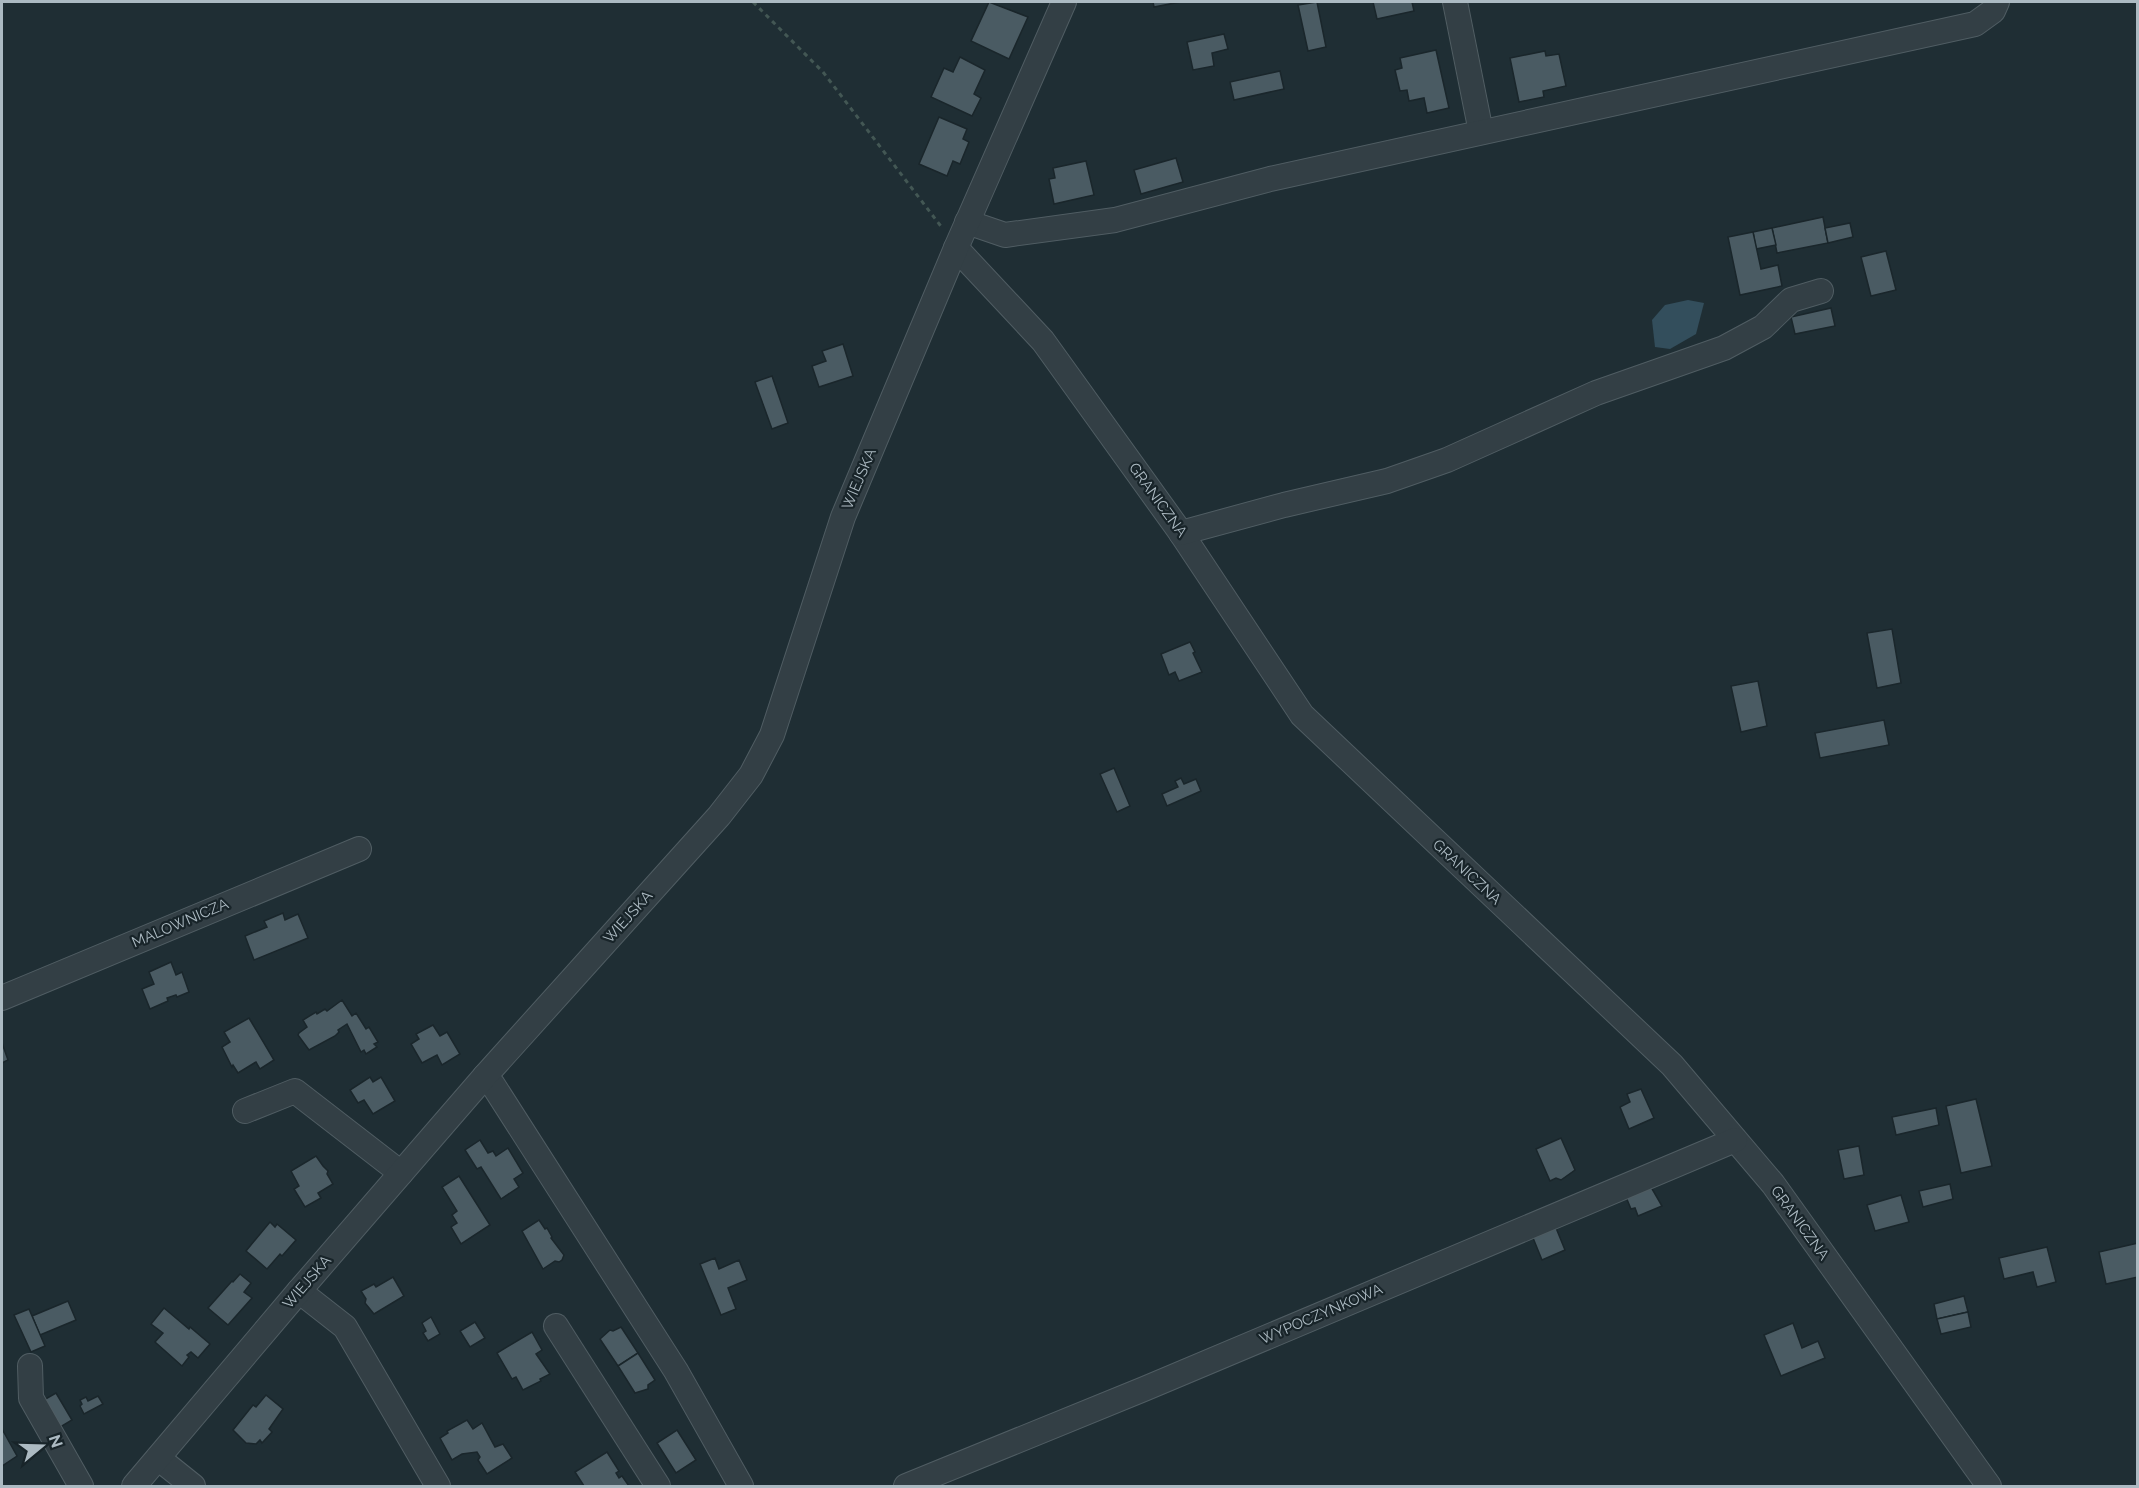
<svg xmlns="http://www.w3.org/2000/svg" width="2139" height="1488" font-family="Raleway,sans-serif">
<style>
.water{fill:#334e5c}
.building{fill:#4a5b63;stroke:#1a262b;stroke-width:1.5}
.lines{fill:none;stroke-linecap:round;stroke-linejoin:round}
.minor-casing{stroke:#505d63;stroke-width:26}
.path{stroke:#435754;stroke-width:3;stroke-dasharray:4.5 4.5;stroke-linecap:butt}
.minor{stroke:#333f45;stroke-width:24}
.labels{text-anchor:middle;dominant-baseline:central;stroke-width:4.5;stroke-linejoin:round;paint-order:stroke}
.street-label{font-size:15px;fill:#acbac2;stroke:#182429}
</style>
<rect width="100%" height="100%" fill="#1f2e34"/>
<path class="water" d="M1688,300L1704,303L1696,334L1670,349L1655,347L1652,320L1665,305Z"/>
<g class="building">
<path d="M989,2L1028,17L1009,59L971,41Z"/>
<path d="M1153,2H1180L1154,7Z"/>
<path d="M1317,2L1326,47L1308,51L1298,5Z"/>
<path d="M1373,2H1412L1414,11L1377,19Z"/>
<path d="M1224,34L1228,49L1212,53L1214,66L1193,70L1187,42Z"/>
<path d="M1436,50L1449,108L1427,113L1424,98L1409,101L1407,90L1400,91L1395,70L1402,68L1400,58Z"/>
<path d="M1545,51L1546,56L1559,54L1566,86L1543,91L1544,97L1519,102L1510,58Z"/>
<path d="M960,57L985,70L974,94L981,98L972,116L931,97L944,68L953,72Z"/>
<path d="M1280,71L1284,89L1234,100L1230,82Z"/>
<path d="M939,117L967,129L963,139L969,142L960,164L953,161L947,176L919,164Z"/>
<path d="M1176,158L1183,182L1141,194L1134,170Z"/>
<path d="M1086,161L1094,195L1054,204L1049,179L1055,178L1053,168Z"/>
<path d="M1823,217L1828,243L1777,253L1772,228Z"/>
<path d="M1850,223L1853,237L1828,243L1825,228Z"/>
<path d="M1772,228L1776,245L1756,249L1753,232Z"/>
<path d="M1753,232L1761,269L1778,265L1782,286L1740,295L1728,237Z"/>
<path d="M1886,251L1896,290L1871,296L1861,257Z"/>
<path d="M1831,308L1835,326L1795,334L1791,317Z"/>
<path d="M843,344L853,376L819,387L812,366L826,361L822,351Z"/>
<path d="M772,376L788,423L772,429L755,382Z"/>
<path d="M1892,629L1901,683L1877,688L1867,633Z"/>
<path d="M1190,642L1195,652L1193,653L1202,672L1179,681L1175,672L1169,675L1161,654Z"/>
<path d="M1758,681L1767,726L1741,732L1731,686Z"/>
<path d="M1884,720L1889,745L1820,758L1815,733Z"/>
<path d="M1114,768L1130,806L1117,812L1100,774Z"/>
<path d="M1181,778L1184,784L1196,779L1201,791L1167,806L1162,794L1178,787L1175,781Z"/>
<path d="M283,913L285,920L298,914L308,938L254,960L245,936L267,927L264,921Z"/>
<path d="M171,962L176,975L182,972L189,992L177,997L176,995L167,998L168,1001L150,1009L142,989L154,984L149,972Z"/>
<path d="M342,1000L352,1016L356,1013L366,1029L369,1027L378,1042L374,1044L377,1047L366,1054L364,1050L361,1052L347,1024L338,1030L339,1032L335,1036L309,1050L298,1035L299,1033L307,1027L303,1020L316,1012L317,1014L325,1009L327,1011Z"/>
<path d="M249,1018L274,1060L260,1069L256,1062L238,1073L233,1065L232,1067L222,1047L230,1042L224,1032Z"/>
<path d="M433,1025L440,1036L447,1032L460,1054L442,1065L437,1055L422,1063L411,1044L419,1039L416,1034Z"/>
<path d="M2,1043L8,1060L2,1063Z"/>
<path d="M370,1077L373,1082L381,1077L395,1101L373,1114L364,1100L358,1103L350,1090Z"/>
<path d="M1641,1089L1654,1118L1629,1129L1620,1107L1630,1102L1627,1094Z"/>
<path d="M1976,1099L1992,1166L1961,1173L1946,1106Z"/>
<path d="M1936,1108L1939,1125L1896,1135L1892,1117Z"/>
<path d="M1561,1138L1575,1170L1561,1180L1556,1178L1550,1181L1536,1149Z"/>
<path d="M480,1140L488,1153L493,1151L496,1156L508,1148L523,1173L514,1179L519,1187L501,1199L481,1167L477,1169L465,1150Z"/>
<path d="M1859,1146L1864,1175L1844,1179L1838,1150Z"/>
<path d="M316,1156L323,1166L328,1171L327,1174L333,1184L318,1193L321,1198L305,1207L294,1189L299,1186L291,1171Z"/>
<path d="M459,1176L490,1225L461,1244L451,1227L457,1223L452,1215L457,1211L442,1187Z"/>
<path d="M1950,1184L1953,1199L1923,1207L1919,1191Z"/>
<path d="M1651,1187L1662,1206L1638,1216L1635,1208L1631,1209L1626,1197Z"/>
<path d="M1901,1195L1909,1222L1875,1231L1867,1205Z"/>
<path d="M539,1220L545,1229L547,1228L552,1237L551,1238L564,1255L562,1260L559,1262L555,1261L543,1269L522,1231Z"/>
<path d="M270,1222L275,1227L277,1224L296,1240L282,1256L280,1254L267,1269L246,1251Z"/>
<path d="M1554,1223L1565,1250L1542,1260L1531,1233Z"/>
<path d="M2138,1243V1277L2106,1284L2099,1252Z"/>
<path d="M2047,1247L2056,1282L2037,1287L2033,1272L2004,1279L1999,1258Z"/>
<path d="M715,1258L719,1269L739,1260L747,1280L728,1288L736,1309L721,1315L700,1264Z"/>
<path d="M240,1274L251,1283L244,1292L252,1298L228,1325L208,1308L232,1281L233,1282Z"/>
<path d="M393,1277L404,1296L374,1314L365,1303L366,1299L361,1291L374,1284L376,1287Z"/>
<path d="M1964,1296L1968,1312L1937,1319L1934,1304Z"/>
<path d="M68,1301L76,1320L40,1335L32,1316Z"/>
<path d="M164,1308L189,1329L190,1327L210,1344L198,1358L191,1352L187,1355L189,1357L182,1366L155,1342L163,1333L151,1324Z"/>
<path d="M29,1309L45,1346L31,1352L14,1315Z"/>
<path d="M1968,1312L1971,1327L1941,1334L1937,1319Z"/>
<path d="M431,1317L440,1334L428,1341L423,1333L426,1331L422,1323Z"/>
<path d="M475,1322L485,1338L470,1347L460,1331Z"/>
<path d="M1793,1323L1802,1348L1818,1341L1825,1358L1781,1376L1764,1335Z"/>
<path d="M621,1327L638,1353L618,1366L600,1339L610,1330L613,1331Z"/>
<path d="M532,1332L542,1350L536,1354L550,1374L540,1379L541,1381L523,1390L516,1377L512,1379L497,1353Z"/>
<path d="M638,1353L655,1380L648,1385V1389L635,1393L618,1366Z"/>
<path d="M56,1393L72,1420L57,1429L42,1401Z"/>
<path d="M266,1395L283,1409L269,1429L272,1432L262,1443L260,1440L256,1444L246,1443L233,1430L253,1405L256,1407Z"/>
<path d="M98,1396L103,1404L84,1414L80,1406L82,1404L80,1400L86,1397L88,1401Z"/>
<path d="M467,1420L473,1429L482,1423L495,1447L503,1444L512,1458L487,1474L478,1460L480,1457L477,1452L462,1454L452,1460L440,1438L448,1433L447,1431Z"/>
<path d="M2,1429L17,1456L2,1466Z"/>
<path d="M677,1430L696,1460L676,1473L657,1443Z"/>
<path d="M607,1452L619,1471L616,1473L619,1478L622,1476L629,1486H584L575,1472Z"/>
</g>
<g class="lines">
<g class="minor-casing">
<g id="minor">
<path d="M1455,2L1481,132"/>
<path d="M967,222L1005,235L1115,220L1270,179L1975,24L1993,11L1997,2"/>
<path d="M956,248L1043,341L1181,533L1302,715L1672,1065L1773,1184L1989,1486"/>
<path d="M1181,533L1284,505L1387,481L1447,460L1596,393L1724,348L1763,327L1791,300L1821,291"/>
<path d="M2,998L359,849"/>
<path d="M485,1076L493,1085L676,1371L741,1486"/>
<path d="M245,1111L295,1091L401,1173"/>
<path d="M299,1291L345,1327L438,1486"/>
<path d="M556,1326L658,1486"/>
<path d="M30,1366L31,1398L81,1486"/>
<path d="M158,1458L193,1486"/>
<path d="M134,1486L299,1291L485,1076L719,816L751,775L772,735L843,517L956,248L1064,2"/>
<path d="M906,1486L1144,1389L1735,1140"/>
</g>
</g>
<path class="path" d="M753,2L823,72L943,229"/>
<use href="#minor" class="minor"/>
</g>
<g class="labels">
<g class="street-label">
<text transform="translate(859 479) rotate(-67)">WIEJSKA</text>
<text transform="translate(1158 500) rotate(54)">GRANICZNA</text>
<text transform="translate(1467 872) rotate(43)">GRANICZNA</text>
<text transform="translate(628 917) rotate(-48)">WIEJSKA</text>
<text transform="translate(180 923) rotate(-23)">MALOWNICZA</text>
<text transform="translate(1800 1223) rotate(54)">GRANICZNA</text>
<text transform="translate(307 1282) rotate(-49)">WIEJSKA</text>
<text transform="translate(1321 1314) rotate(-23)">WYPOCZYNKOWA</text>
</g>
</g>
<rect width="2139" height="1488" fill="none" stroke="#acbac2" stroke-width="6"/>
<g transform="translate(42 1446) rotate(71)" stroke="#182429" stroke-width="4.5" paint-order="stroke">
<path d="M0-4.5L10 22L0 15L-10 22Z" fill="#acbac2"/>
<text y="-9" font-size="16" font-weight="bold" text-anchor="middle" fill="#acbac2">N</text>
</g>
</svg>
